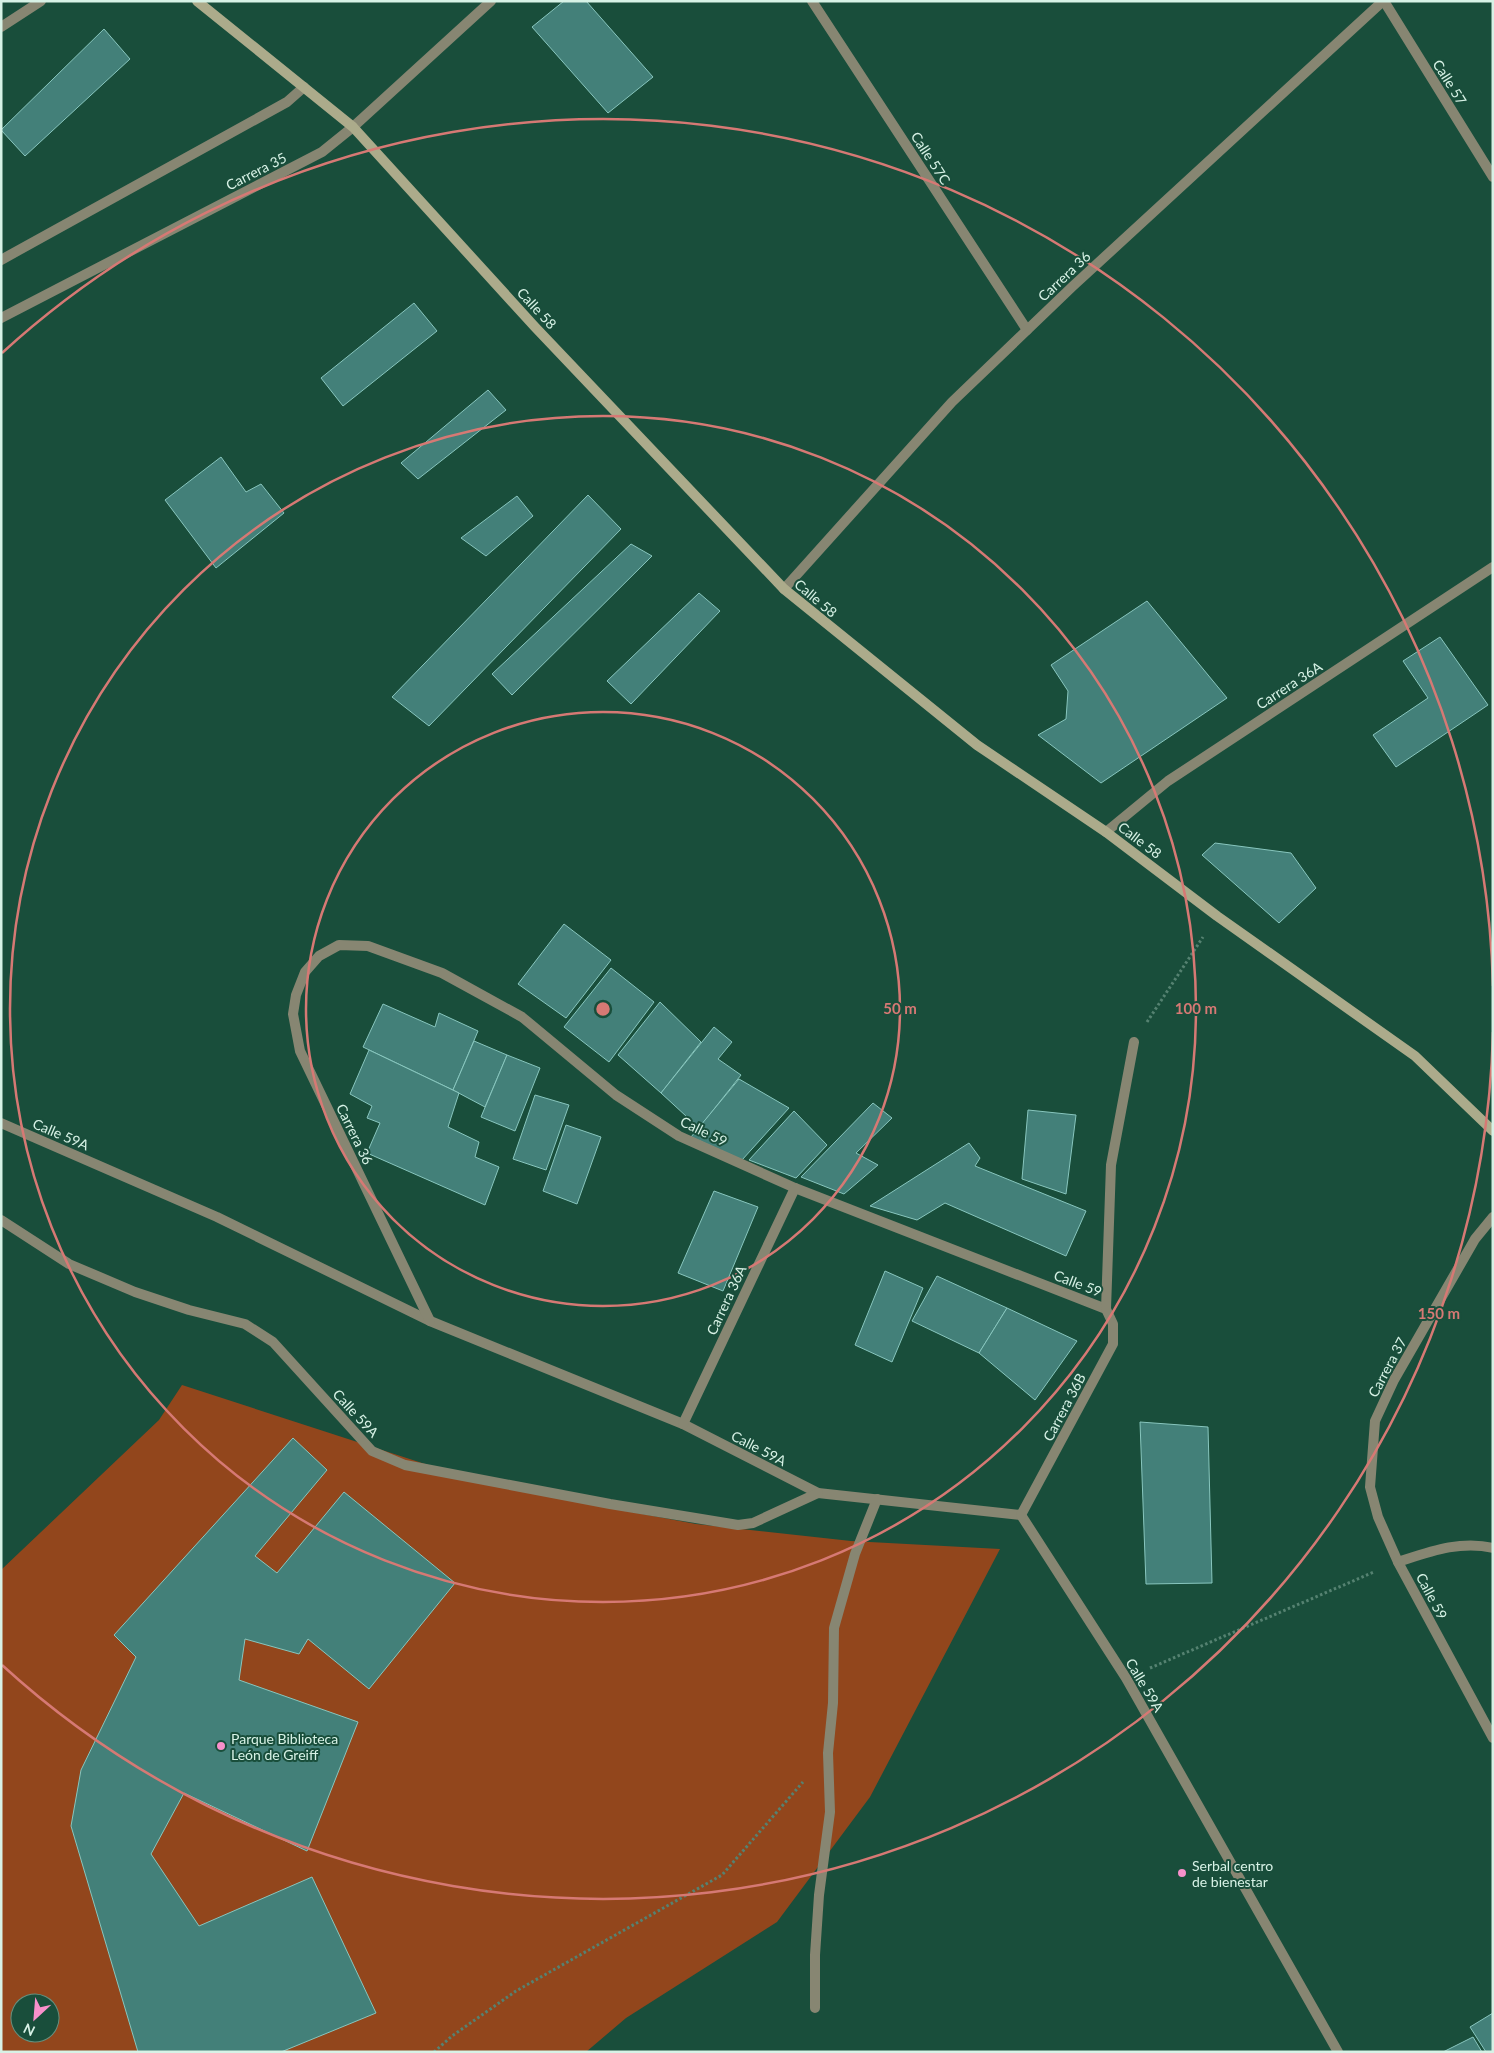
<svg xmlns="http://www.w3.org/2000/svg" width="1494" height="2053" font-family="Lato,sans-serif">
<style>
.green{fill:#92461c;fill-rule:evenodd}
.building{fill:#438079;stroke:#88c6be}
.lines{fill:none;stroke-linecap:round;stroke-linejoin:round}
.path{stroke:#558271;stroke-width:3;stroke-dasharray:2.5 2.5;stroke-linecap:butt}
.lane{stroke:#878672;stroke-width:10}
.street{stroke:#878672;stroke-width:10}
.secondary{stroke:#acab8b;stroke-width:10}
.ring{fill:none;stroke:#d67974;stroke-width:2.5}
.poi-dot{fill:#f890cb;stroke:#194e3b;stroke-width:2}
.labels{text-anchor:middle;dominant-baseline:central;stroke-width:4;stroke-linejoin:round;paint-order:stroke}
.street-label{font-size:14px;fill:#d7f2e6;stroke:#194e3b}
.poi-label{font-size:14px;fill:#d7f2e6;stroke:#194e3b;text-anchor:start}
.centre{fill:#d67974;stroke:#194e3b;stroke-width:2.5}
.ring-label{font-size:15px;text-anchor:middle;font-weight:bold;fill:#d67974;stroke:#194e3b;stroke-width:4;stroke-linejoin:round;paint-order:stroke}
</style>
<rect width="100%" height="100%" fill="#194e3b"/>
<path class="green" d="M182,1385L459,1475L551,1497L696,1524L851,1541L1000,1549L870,1797L777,1922L626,2018L586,2052H1V1570L159,1420ZM20,2003H50V2033H20Z"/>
<g class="building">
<path d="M564,1H586L653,77L608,113L532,27Z"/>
<path d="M104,29L130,59L25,156L1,130Z"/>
<path d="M414,303L437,331L343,406L321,378Z"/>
<path d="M488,390L506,410L418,479L401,463Z"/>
<path d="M221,457L246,492L261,484L284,513L216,568L165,500Z"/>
<path d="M588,495L621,529L429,726L392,697Z"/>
<path d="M517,496L533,516L486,556L461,538Z"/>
<path d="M631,544L652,556L512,695L492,674Z"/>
<path d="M699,593L720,611L631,704L607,681Z"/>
<path d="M1147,601L1227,698L1101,783L1038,735L1066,719L1068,691L1051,665Z"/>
<path d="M1440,637L1488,705L1396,767L1373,735L1428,698L1403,661Z"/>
<path d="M1215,843L1291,853L1316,888L1279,923L1202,855Z"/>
<path d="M564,924L611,960L566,1018L518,984Z"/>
<path d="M611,968L654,1002L609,1062L564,1027Z"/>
<path d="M660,1002L701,1042L661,1093L618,1055Z"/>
<path d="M383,1004L435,1027L439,1013L478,1031L453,1090L363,1047Z"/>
<path d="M714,1027L732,1042L718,1059L741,1075L699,1128L661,1093Z"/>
<path d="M474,1041L507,1055L485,1107L453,1090Z"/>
<path d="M369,1050L459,1093L448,1127L479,1142L475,1157L499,1167L485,1205L367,1153L380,1123L367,1118L372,1106L350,1094Z"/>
<path d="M507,1055L540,1068L515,1131L481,1117Z"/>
<path d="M739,1079L789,1108L742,1160L691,1137Z"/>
<path d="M535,1095L569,1105L546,1170L513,1159Z"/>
<path d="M873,1103L892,1118L856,1153L878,1165L844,1194L801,1177Z"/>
<path d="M1028,1110L1076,1115L1066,1194L1022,1179Z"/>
<path d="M794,1111L827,1145L796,1178L749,1160Z"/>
<path d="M566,1125L601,1137L577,1204L543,1191Z"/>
<path d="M969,1143L980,1158L975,1166L1086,1211L1066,1256L945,1203L917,1220L870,1206Z"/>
<path d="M714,1191L758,1207L723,1291L678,1273Z"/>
<path d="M885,1271L923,1288L892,1362L855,1345Z"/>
<path d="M937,1276L1007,1308L979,1353L912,1321Z"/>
<path d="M1007,1308L1077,1341L1035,1400L979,1353Z"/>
<path d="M1140,1422L1208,1427L1212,1583L1146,1584Z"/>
<path d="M293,1438L327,1470L255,1556L277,1573L344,1492L455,1583L369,1689L308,1639L299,1654L245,1639L239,1680L358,1722L307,1851L184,1793L151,1854L199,1926L312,1877L376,2013L281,2052H138L71,1826L81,1770L136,1657L114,1635Z"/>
<path d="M1493,2013V2052H1486L1470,2027Z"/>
<path d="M1473,2037L1482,2052H1443Z"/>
</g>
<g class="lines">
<g class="path">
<path d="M1147,1022L1203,937"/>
<path d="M1150,1668L1374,1572"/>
<path d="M434,2052L452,2036L516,1991L722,1875L803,1782"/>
</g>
<path class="lane" d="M815,2008V1955L819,1895L830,1812L828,1753L833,1703L834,1628L855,1554L877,1499"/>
<g class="street">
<path d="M812,1L1027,330"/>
<path d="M1384,1L1493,177"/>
<path d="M1,27L41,1"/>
<path d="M1,260L287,102L304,87"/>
<path d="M1,318L322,152L353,127L491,1"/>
<path d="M784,589L952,402L1073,286L1383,1"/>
<path d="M1106,832L1168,781L1493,567"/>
<path d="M1,1123L217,1217L430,1321L683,1424L818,1493L1021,1515"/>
<path d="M1493,1217L1475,1239L1394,1380L1375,1421L1370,1487L1378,1517L1398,1562L1493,1738"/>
<path d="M1,1220L69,1264L135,1292L189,1310L245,1324L273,1342L372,1451L405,1465L610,1504L738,1525L753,1523L818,1493"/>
<path d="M430,1321L300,1051L293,1014L296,995L305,972L319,956L339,945L368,946L442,973L522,1017L616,1095L679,1136L795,1188L1106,1309"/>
<path d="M683,1424L795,1188"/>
<path d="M1021,1515L1126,1678L1338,2052"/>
<path d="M1021,1515L1113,1344V1324L1106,1309L1111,1165L1134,1042"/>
<path d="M1398,1562C1429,1552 1460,1540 1493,1548"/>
</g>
<path class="secondary" d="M197,1L353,127L535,327L784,589L977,745L1106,832L1217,916L1415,1056L1493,1131"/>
</g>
<g class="ring">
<circle cx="603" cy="1009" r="297"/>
<circle cx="603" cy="1009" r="593"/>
<path d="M1493 1032A890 890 0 0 1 2 1665M2 353A890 890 0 0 1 1493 986"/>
</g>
<g class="poi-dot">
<circle cx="221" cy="1746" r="5"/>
<circle cx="1182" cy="1873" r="5"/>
</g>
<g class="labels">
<g class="street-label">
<text transform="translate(1450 82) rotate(58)">Calle 57</text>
<text transform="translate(931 158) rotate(57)">Calle 57C</text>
<text transform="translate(256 171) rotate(-27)">Carrera 35</text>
<text transform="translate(1064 276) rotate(-43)">Carrera 36</text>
<text transform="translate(537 308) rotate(47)">Calle 58</text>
<text transform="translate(816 598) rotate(40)">Calle 58</text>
<text transform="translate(1289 685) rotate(-33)">Carrera 36A</text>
<text transform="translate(1140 840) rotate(37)">Calle 58</text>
<text transform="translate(704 1131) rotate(26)">Calle 59</text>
<text transform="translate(61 1134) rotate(23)">Calle 59A</text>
<text transform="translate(355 1134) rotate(64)">Carrera 36</text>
<text transform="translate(1078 1283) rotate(21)">Calle 59</text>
<text transform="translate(726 1300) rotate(-65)">Carrera 36A</text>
<text transform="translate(1387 1367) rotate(-62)">Carrera 37</text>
<text transform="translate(1064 1407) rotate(-62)">Carrera 36B</text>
<text transform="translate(356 1413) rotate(47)">Calle 59A</text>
<text transform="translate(759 1448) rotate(27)">Calle 59A</text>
<text transform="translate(1432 1596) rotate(62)">Calle 59</text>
<text transform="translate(1145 1685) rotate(59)">Calle 59A</text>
</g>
<g class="poi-label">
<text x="231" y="1738">Parque Biblioteca<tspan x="231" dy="16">León de Greiff</tspan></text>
<text x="1192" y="1865">Serbal centro<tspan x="1192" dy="16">de bienestar</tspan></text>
</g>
</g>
<circle cx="603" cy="1009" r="8" class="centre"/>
<g class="ring-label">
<text x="900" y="1014">50 m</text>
<text x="1196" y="1014">100 m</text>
<text x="1439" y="1319">150 m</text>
</g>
<rect width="1494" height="2053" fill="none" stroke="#d7f2e6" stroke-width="5"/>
<g transform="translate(35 2018) rotate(206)"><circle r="24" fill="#194e3b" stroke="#65907f"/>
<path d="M0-4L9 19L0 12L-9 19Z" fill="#f890cb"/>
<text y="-8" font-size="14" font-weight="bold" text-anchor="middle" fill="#d7f2e6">N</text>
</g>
</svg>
